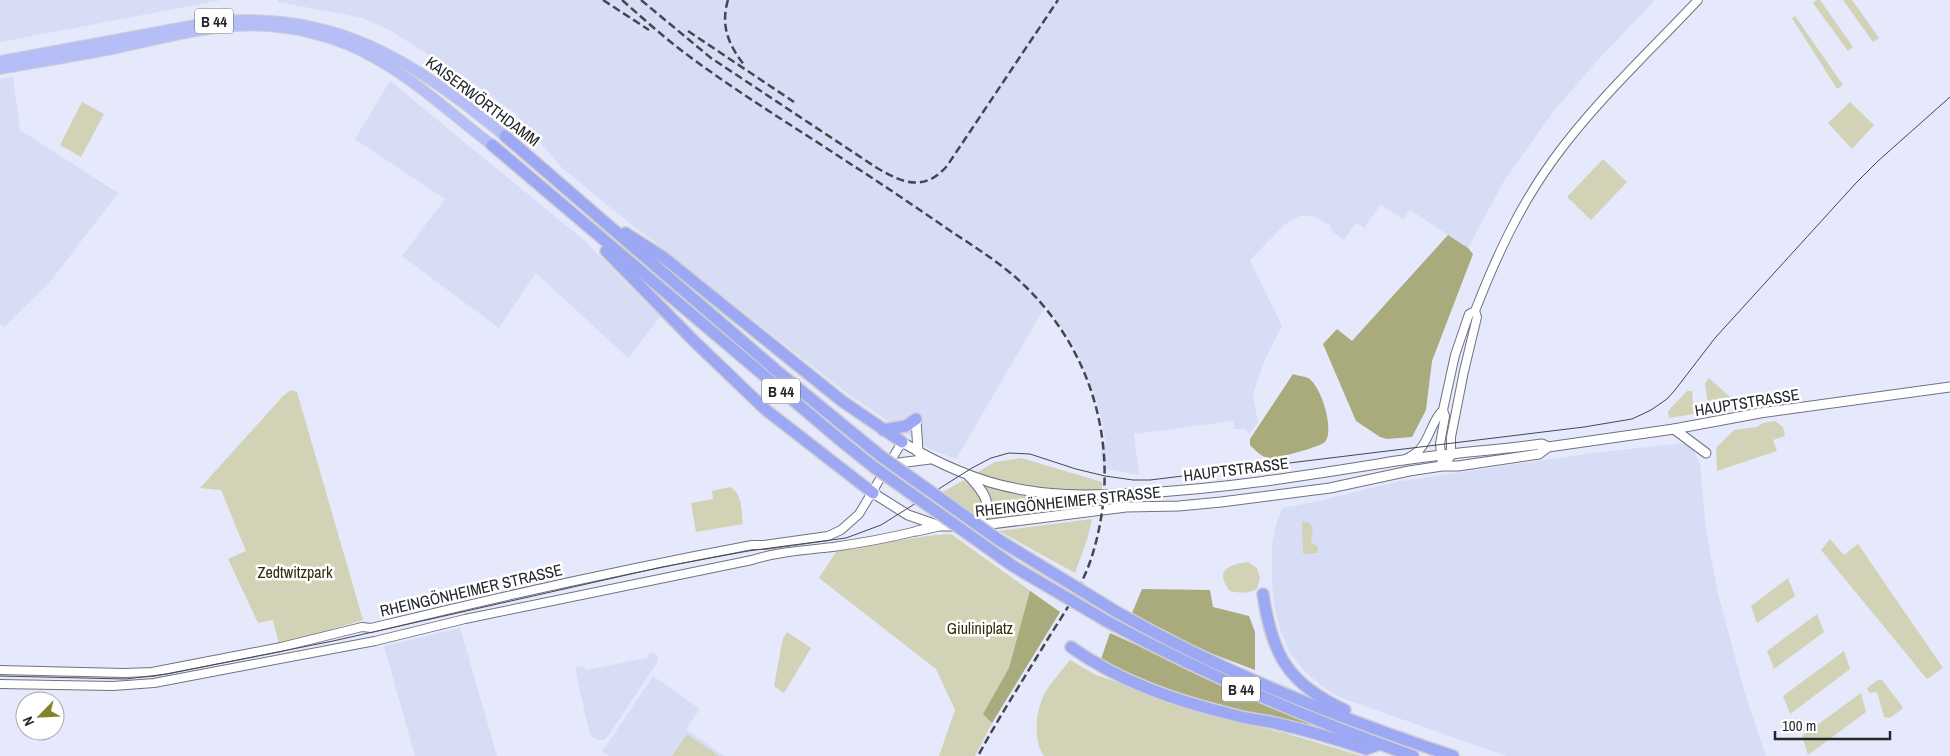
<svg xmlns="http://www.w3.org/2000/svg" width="1950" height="756" font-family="'Archivo Narrow',sans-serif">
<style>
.built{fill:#d8ddf6}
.green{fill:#d2d3b6}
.forest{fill:#aaab7d}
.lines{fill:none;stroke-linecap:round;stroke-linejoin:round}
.tertiary-casing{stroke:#6f7282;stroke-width:10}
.secondary-casing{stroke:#6f7282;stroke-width:11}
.primary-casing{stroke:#cfcfd1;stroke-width:12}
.trunk-casing{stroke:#cfcfd1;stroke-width:14}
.tertiary{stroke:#fff;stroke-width:8}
.secondary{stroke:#fff;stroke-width:9}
.primary{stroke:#b5bef6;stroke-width:10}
.trunk{stroke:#9ca8f3;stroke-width:11}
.tram{stroke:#45474f;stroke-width:1}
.rail{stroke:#45474f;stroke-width:2.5;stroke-dasharray:8 4;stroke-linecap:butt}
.trunk-bridge-casing{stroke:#cfcfd1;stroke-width:14;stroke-linecap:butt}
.trunk-bridge{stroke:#9ca8f3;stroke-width:11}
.labels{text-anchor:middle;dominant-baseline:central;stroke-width:5;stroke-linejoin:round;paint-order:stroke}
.shield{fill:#fff;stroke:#66686c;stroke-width:1}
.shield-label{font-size:15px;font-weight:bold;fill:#25272d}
.street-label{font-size:16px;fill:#25272d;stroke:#fff}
.park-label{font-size:16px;fill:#302f09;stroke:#fff}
</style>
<rect width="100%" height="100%" fill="#e5e9fb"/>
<g class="built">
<path d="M0,0H222L0,42Z"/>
<path d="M278,0H1655L1597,61L1553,112L1504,181L1468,248L1410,210L1403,220L1381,204L1366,225V229L1356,223L1344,240L1334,233L1331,229L1332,228L1329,224L1327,225L1321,220L1312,216H1300L1285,224L1250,260L1282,326L1264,362L1253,394L1258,422L1250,434L1245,429H1234L1233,421L1134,434L1139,475L1102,468L1101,443L1106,444L1102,421L1095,396L1077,351L1046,305L956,459L928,448L845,392L612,209L562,168L514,112L463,76L389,30L363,18L278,2Z"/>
<path d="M13,77L20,130L118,193L50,282L4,327L0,324V79Z"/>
<path d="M390,81L585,241L660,317L628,358L536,273L499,328L402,256L445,199L355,139Z"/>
<path d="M1684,443L1694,451L1700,464L1706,531L1718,594L1744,690L1766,756H1506L1339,697L1326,689L1306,673L1291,655L1280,630L1274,604L1272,584V545L1276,525L1282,508L1314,502L1401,481L1593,453Z"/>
<path d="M460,628L497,756H415L384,646Z"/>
<path d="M650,653H655L658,656V661L609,735L604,740H598L592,737L589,731L576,673V668L580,666L584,667L587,670L647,658Z"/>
<path d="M653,676L700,709L686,729L724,756H609L602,752Z"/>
</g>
<g class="green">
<path d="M1817,0H1820L1853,47L1848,51L1813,3Z"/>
<path d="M1843,0H1852L1879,38L1873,42Z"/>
<path d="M1795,16L1843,85L1837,89L1792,18Z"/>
<path d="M82,102L104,114L81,157L60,145Z"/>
<path d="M1850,102L1874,125L1852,149L1828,123Z"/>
<path d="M1603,159L1627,182L1591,220L1567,197Z"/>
<path d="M1709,378L1739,405L1753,400L1757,404L1754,407L1734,410L1731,400L1722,401L1724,410L1713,413L1709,411L1705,383Z"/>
<path d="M291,390L297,392L363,620L279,645L273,620L258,623L228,559L246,551L221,490L200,488L283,396Z"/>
<path d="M1687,391H1692L1694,414L1669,418L1668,411Z"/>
<path d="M1775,421L1783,427L1785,436L1773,440L1777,451L1717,471L1716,448L1734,430L1757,427L1763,423Z"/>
<path d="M1021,458L1102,482V491C1059,491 1017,487 976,473L995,462Z"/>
<path d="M964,480C979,489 989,499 978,517L943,492Z"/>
<path d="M983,485L1038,496L1069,499H1102L1101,505L988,520L991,501Z"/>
<path d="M730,487C743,494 741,511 743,524L696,532L691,503L713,499L712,491Z"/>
<path d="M1092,519L1087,540L1075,573L999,531Z"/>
<path d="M1302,521L1309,523L1313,527L1311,542L1318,547V553L1303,554Z"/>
<path d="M951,534L1060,612L992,723L975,756H939L955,710L936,669L819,578L836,552C874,546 912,536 951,534Z"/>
<path d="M1830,539L1844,555L1858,544L1943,668L1927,679L1821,550Z"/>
<path d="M1248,562L1257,568L1260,578L1257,589C1247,594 1241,593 1230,591C1213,570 1230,564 1248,562Z"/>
<path d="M1788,578L1795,596L1757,623L1751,606Z"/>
<path d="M1817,614L1824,632L1774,669L1767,651Z"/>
<path d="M787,632L811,648L784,693L774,686L783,638Z"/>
<path d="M1844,651L1850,669L1790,714L1783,696Z"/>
<path d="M1070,660L1096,675L1236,722L1285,733L1362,756H1044C1032,740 1036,707 1046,691C1053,680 1062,670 1070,660Z"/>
<path d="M1878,680H1882L1902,706V709L1890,718L1884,717L1877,692L1869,693L1867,688Z"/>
<path d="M1861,693L1866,712L1808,755L1802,736Z"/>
<path d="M687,734L719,756H672Z"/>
</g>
<g class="forest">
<path d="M1448,235L1468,248L1473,254L1432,361L1426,410L1412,437L1387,439L1380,437L1356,421L1323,344L1337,329L1352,341Z"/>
<path d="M1293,374C1297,376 1304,376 1308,378C1321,385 1335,430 1325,442C1320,447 1276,459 1269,458C1261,457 1255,450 1250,445V439Z"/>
<path d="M1142,589L1210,590L1213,607L1249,616L1255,632V670L1197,648L1132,613Z"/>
<path d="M1030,591L1060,612L992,723L983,714L1009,668Z"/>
<path d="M1110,633L1311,724L1310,727C1240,711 1164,696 1100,662Z"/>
</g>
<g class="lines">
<g class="tertiary-casing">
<g id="tertiary">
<path d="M1406,459C1411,456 1417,453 1420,449C1430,438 1432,420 1443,410"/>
<path d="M1442,466L1440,444L1445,416L1443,410L1455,355L1469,314L1475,311C1496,257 1519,207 1553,160C1595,102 1649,52 1698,0"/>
<path d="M1442,466L1451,456V437L1464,371L1477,317L1475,311"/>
<path d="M0,670L124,673L152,672L281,647L362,627L371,628C498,597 624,569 752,545H764L828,536L841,530L859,514L902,442"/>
<path d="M0,684L113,686L154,683L375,641L465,619L752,560C777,552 806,550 833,547C861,543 889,538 917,531"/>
</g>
</g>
<g class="secondary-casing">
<g id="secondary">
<path d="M916,419L918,452"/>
<path d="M1674,429L1706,453"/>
<path d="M902,442C940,465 981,483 1024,490C1063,497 1102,495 1141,493C1223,489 1303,476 1384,463C1436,454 1489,451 1542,444L1548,447L1674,429L1760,413L1950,387"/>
<path d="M891,464L930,459"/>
<path d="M969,476C985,494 996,505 975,526"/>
<path d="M873,493L908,515L937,525"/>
<path d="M917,531L939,526H975L1126,507L1179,506L1221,502L1330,488L1409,471L1442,466H1458L1539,454L1548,447"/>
</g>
</g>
<g class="primary-casing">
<g id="primary">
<path d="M0,61L212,22C336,9 413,61 505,136"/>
<path d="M0,69C39,62 77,56 116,48C155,40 195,29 235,26C284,23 338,35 380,61C420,84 455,117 492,145"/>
</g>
</g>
<g class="trunk-casing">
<g id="trunk">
<path d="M505,136L777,371L882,457"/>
<path d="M492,145L840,440L875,468"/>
<path d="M625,233L663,257L842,401L902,442"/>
<path d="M606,251L694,341L766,410L873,493"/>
<path d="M883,430L906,426L916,419"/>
<path d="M1263,594C1272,655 1288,684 1345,710"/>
<path d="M1115,611C1222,672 1336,717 1453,756"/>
<path d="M1108,622C1208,676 1305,718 1413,756"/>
<path d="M1071,647C1120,682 1176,701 1234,715C1247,719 1261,720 1275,723C1306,730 1336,739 1366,749L1380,744"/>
</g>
</g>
<use href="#tertiary" class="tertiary"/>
<use href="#secondary" class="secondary"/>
<use href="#primary" class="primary"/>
<use href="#trunk" class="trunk"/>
<path class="tram" d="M0,676L126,679L167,674L333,641L662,567L748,551L846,538L881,525L972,468L991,458L1009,453L1030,454L1076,469L1105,476L1133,480H1150L1584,427L1632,419L1651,410L1667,399L1675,390L1715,338L1856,183L1878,161L1950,97"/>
<g class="rail">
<path d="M603,0L649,30"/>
<path d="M622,0C646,21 670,43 697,62C745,97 796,128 846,161C882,184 917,208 952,232C978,249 1005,266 1026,287C1098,358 1122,460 1092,556C1083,585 1065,612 1049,637C1025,677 1000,715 978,756"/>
<path d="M641,0L711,58L877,168C903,183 924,192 947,166L1058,0"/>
<path d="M728,0C720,26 729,46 745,66"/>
<path d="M688,31L794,102"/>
</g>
<g class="trunk-bridge-casing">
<g id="trunk-bridge">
<path d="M882,457L999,540L1115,611"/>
<path d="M875,468L1013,566L1108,622"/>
</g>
</g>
<use href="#trunk-bridge" class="trunk-bridge"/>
</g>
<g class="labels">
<g class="shield">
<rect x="195" y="8.5" width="38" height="25" rx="4"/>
<rect x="762" y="378.5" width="38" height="25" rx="4"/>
<rect x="1222" y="676.5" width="38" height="25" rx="4"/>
</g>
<g class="shield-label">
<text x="214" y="21">B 44</text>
<text x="781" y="391">B 44</text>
<text x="1241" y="689">B 44</text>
</g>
<g class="street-label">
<text transform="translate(483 101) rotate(37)">KAISERWÖRTHDAMM</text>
<text transform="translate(1747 402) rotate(-9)">HAUPTSTRASSE</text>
<text transform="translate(1236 469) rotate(-7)">HAUPTSTRASSE</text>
<text transform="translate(1068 501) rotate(-6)">RHEINGÖNHEIMER STRASSE</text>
<text transform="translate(471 590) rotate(-13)">RHEINGÖNHEIMER STRASSE</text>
</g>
<g class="park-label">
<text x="295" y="572">Zedtwitzpark</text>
<text x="980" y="628">Giuliniplatz</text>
</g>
</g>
<g transform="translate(40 716) rotate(246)"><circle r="24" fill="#ffffff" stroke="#a8a9ab"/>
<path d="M0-4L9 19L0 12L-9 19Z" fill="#84832c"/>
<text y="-8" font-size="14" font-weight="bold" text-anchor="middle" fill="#25272d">N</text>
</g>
<path d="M1775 731v8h115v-8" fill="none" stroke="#25272d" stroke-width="2.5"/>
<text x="1782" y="731" font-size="15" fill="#25272d" stroke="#ffffff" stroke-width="4" paint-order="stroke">100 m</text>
</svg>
